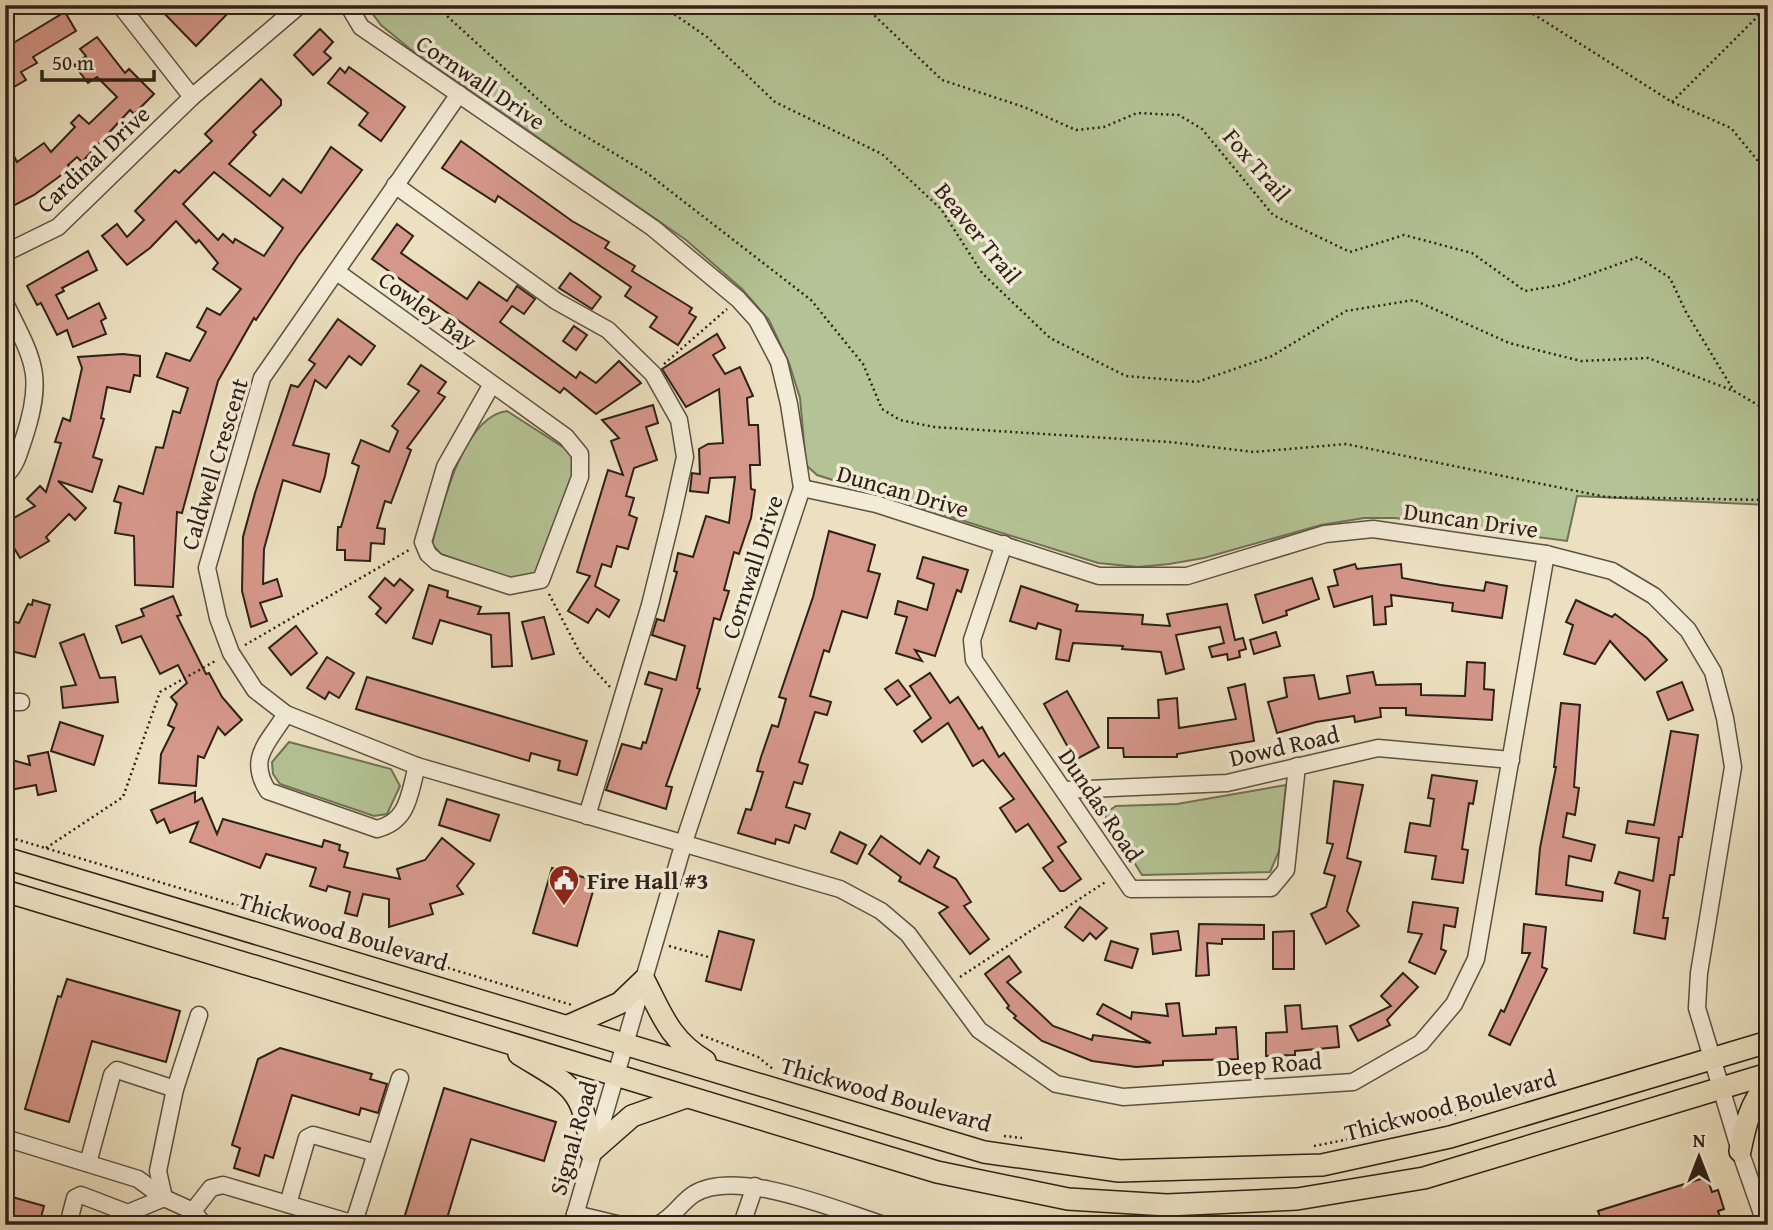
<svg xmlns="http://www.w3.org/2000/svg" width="1773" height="1230" font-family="'Gentium Book Plus',serif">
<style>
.green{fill:#b4c395;stroke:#707256;stroke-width:2}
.building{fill:#d5978a;stroke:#2d2118;stroke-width:2;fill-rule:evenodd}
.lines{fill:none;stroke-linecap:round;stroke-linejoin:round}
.minor-casing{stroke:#5d5142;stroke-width:19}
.major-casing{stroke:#2d2118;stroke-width:24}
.path{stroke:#2d2118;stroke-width:2.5;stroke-dasharray:2 3.5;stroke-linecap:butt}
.minor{stroke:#f3ebd6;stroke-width:16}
.major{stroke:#ece0c0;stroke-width:21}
.labels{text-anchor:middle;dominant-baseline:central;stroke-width:7;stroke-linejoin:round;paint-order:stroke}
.street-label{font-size:24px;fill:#2d2118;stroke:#f3ebd6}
.poi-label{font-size:24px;font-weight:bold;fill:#2d2118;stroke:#f3ebd6;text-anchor:start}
</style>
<rect width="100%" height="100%" fill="#ece0c0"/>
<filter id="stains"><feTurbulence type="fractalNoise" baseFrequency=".00286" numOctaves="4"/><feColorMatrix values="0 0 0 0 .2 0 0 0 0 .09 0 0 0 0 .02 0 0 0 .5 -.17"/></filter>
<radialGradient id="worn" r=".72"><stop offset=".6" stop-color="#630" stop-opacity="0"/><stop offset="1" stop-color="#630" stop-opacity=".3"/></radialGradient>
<g class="green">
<path d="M366,5H1768V505L1577,496L1567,541L1395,518H1364L1321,525L1204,558L1169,564L1138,567L1098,563L817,475L806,465L800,398L789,363L769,320L742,289L686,240L410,49L381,25Z"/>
<path d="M507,411L569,451L576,464L536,573L515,580L441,554L432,544C442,507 463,416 507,411Z"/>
<path d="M289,742L391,769L400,786L387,814L374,816L280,784L273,774L272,762Z"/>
<path d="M1286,785L1279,851L1270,872L1142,875L1104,814L1116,806L1177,804Z"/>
<path d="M1766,821H1768V973L1762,970Z"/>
</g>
<g class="building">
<path d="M156,5H236L196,46Z"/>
<path d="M65,12L76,31L33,57L37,63L21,72L26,80L5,92V48Z"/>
<path d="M320,29L333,42L324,52L331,58L313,75L294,55Z"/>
<path d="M97,37L125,73L129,69L154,94L134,114L130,110L82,162L77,157L68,165L71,168L34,195L13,206L5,190V139L17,162L44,143L51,152L75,127L71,123L79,115L89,124L117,97L97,77L88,83L74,65L86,56L80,49Z"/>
<path d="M349,67L405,107L381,141L359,125L368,113L328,83L340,68L345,73Z"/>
<path d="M261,79L281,100V105L253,132L256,135L229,164L270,196L283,179L301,193L331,147L362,170L298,256L256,320L254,318L218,381L182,513L177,512L173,587L135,585L134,536L115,533L121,503L114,501L119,486L143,494L156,447L163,448L173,411L180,413L188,388L157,377L166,353L190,361L206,332L197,327L207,308L220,315L241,289L213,269L218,263L199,240L196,243L176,221L150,248L127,265L102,236L117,224L127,237L144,220L135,211L175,170L179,173L212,141L205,134ZM214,172L283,228L264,256L235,239L233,243L223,234L218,240L183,204Z"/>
<path d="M461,141L572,221L609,242L605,248L635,266L632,271L692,308L689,313L696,317L678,345L650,327L657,317L625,296L631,287L498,196L495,202L442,168Z"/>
<path d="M397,224L413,236L401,253L467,299L479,282L507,301L517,286L535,299L524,314L512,306L500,322L576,378L580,372L596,383L619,361L641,383L596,414L564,388L560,393L372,259Z"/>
<path d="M88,251L97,270L62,288L64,291L56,295L68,319L99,303L106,318L101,321L106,334L73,347L67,330L57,335L41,303L37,305L27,286Z"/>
<path d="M570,273L601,297L592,309L559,288Z"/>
<path d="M338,319L375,346L361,365L349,356L326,388L315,380L293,445L329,454L325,476L320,492L283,480L264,549L263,584L277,579L282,596L260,603L267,621L251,627L242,591L243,537L255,493L291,385L298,387L315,364L309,360Z"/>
<path d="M574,326L587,335L576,350L563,341Z"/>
<path d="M717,334L725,348L713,355L725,374L740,367L753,396L747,398L749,425H758L760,465H750L751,489L755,490L751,518L739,554L734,552L724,590L729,591L720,620L714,618L697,688L700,689L666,786L672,787L666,809L606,790L622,744L641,749L643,742L646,743L662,689L645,684L649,672L676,680L685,646L652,635L657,619L664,621L677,572L674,571L678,553L693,557L706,516L729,523L735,477L710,478L708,493L690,491L692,473L700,474L699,449L708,444L723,443L719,389L686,407L662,369Z"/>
<path d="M123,354L140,356V376L134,375L130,392L107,387L101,418L104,419L93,457L102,460L92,492L58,481L86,508L75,520L69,514L46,537L49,541L20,558L11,543L5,547V523L35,506L27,499L40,486L46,492L61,443L55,442L63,418L70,421L82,368L78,357Z"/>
<path d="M421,365L446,382L438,393L445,397L407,448L411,450L391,503L385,501L377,528L385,529L384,544L371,543L370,561L345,560V550H337L338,527H341L359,466L352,463L361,440L389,452L398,431L392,426L419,391L408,384Z"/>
<path d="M653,405L658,423L646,427L657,460L634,468L626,496L634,498L629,515L637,518L628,549L617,546L611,567L602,564L595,586L619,600L609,617L597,609L588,623L568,611L590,576L577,572L608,470L623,475L611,441L619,438L602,420Z"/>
<path d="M829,531L875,545L868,571L880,574L867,618L842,611L829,652L824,650L810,696L831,702L827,715L815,712L799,762L808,765L802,784L794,782L786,807L810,814L805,829L795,825L789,843L776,839L775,844L738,833L746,809L751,810L763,772L757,771L761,757L772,725L778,727L786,699L779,697L813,597Z"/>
<path d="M923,557L968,570L961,592L957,590L935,656L915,650L922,661L896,653L907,617L895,614L898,601L927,610L934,584L917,578Z"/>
<path d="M1355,564L1357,569L1401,564L1402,578L1441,585L1484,591L1486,582L1507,586L1502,618L1452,611L1453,603L1391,595L1392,606L1385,607L1386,624L1374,625L1372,596L1334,607L1328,587L1338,585L1334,570Z"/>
<path d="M385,578L394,586L400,579L413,590L386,623L376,614L381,608L369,597Z"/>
<path d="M1312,578L1319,599L1286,611L1287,615L1263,623L1255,595Z"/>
<path d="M429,585L448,591L447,597L481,607L478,614L509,613L512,666L492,667L491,635L440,620L432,644L413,638Z"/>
<path d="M1021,586L1078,605L1076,611L1143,615L1142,624L1170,626L1167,614L1227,604L1235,640L1243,638L1246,649L1239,651L1240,657L1228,660L1227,654L1212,657L1209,647L1224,643L1220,627L1176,635L1184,669L1166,674L1161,652L1122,649L1123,646L1073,643L1069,661L1056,659L1061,630L1038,623L1036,629L1010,621Z"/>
<path d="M173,596L181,615L177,616L206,674L209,673L222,697L242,720L225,735L218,727L204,758L198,756L196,786L159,783L161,754L174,728L168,725L177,704L171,697L187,683L178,665L160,674L141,636L122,643L116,626L144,616L141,609Z"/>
<path d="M33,600L50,605L35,657L11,651L14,640L5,638V619L19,623L28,604L32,605Z"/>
<path d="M1576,600L1612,617L1615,614L1647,638L1667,660L1645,680L1610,641L1595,664L1564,654L1573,625L1566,622Z"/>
<path d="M544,617L554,654L532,659L522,622Z"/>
<path d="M296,626L317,653L291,675L269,648Z"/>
<path d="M1276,632L1280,646L1254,654L1250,640Z"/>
<path d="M84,634L100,678L115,677L118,702L63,708L61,687L76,685L60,643Z"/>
<path d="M327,657L354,673L339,698L329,692L325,699L307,688Z"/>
<path d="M1467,662L1485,663L1484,689L1494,690L1492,720L1406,715V708H1380L1381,717L1355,722L1354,716L1316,722L1277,733L1268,702L1287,697L1284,678L1314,675L1319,699L1350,693L1347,676L1373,672L1376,685L1421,684V695L1465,696Z"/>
<path d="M930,673L950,703L958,697L979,729L982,727L999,757L1004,753L1066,842L1058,847L1081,879L1064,891H1060L1043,868L1053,861L1028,824L1016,832L1000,808L1014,799L983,760L973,766L948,723L922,742L914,731L931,718L910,686Z"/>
<path d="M367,677L587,741L577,775L558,770L560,761L531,753L529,761L356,709Z"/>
<path d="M898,680L910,696L897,705L885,689Z"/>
<path d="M1682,682L1693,710L1668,720L1657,692Z"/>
<path d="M1245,684L1254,741L1177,754V757H1124L1123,748H1108V718H1159L1158,700L1177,698L1179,728L1236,719L1228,688Z"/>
<path d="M1067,691L1099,747L1075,760L1044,704Z"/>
<path d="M1561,703L1580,705L1574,787L1579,788L1575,815L1567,813L1563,837L1595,845L1591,861L1569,856L1566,885L1603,892L1602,901L1536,894L1540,848L1556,767H1554Z"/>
<path d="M60,722L103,736L94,765L51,751Z"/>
<path d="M1671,731L1698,735L1682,837H1679L1674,875H1670L1663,918H1668L1665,939L1634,933L1640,891L1615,883L1619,872L1653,881L1659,838L1626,833L1628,821L1654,825Z"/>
<path d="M48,752L56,791L38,795L36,785L5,791V758L30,765L28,756Z"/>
<path d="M1432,775L1477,781L1473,804L1469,803L1462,849L1468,850L1463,883L1432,879L1436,856L1405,852L1410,823L1430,826L1434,799L1428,798Z"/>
<path d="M1334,781L1363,785L1347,858L1361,862L1347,911L1359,926L1326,944L1311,914L1326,907L1335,876L1324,873L1333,844L1327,843Z"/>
<path d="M195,792V802L202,798L217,834L223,819L322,847L324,840L340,845L339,850L348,853L344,867L400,879L397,869L425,860L442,838L474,864L457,886L463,894L430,904L433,914L389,927V899L363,894L357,916L345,913L350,892L328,886L326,891L310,886L316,868L266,854L260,868L190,842L198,822L170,833L164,819L157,823L151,810Z"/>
<path d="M447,799L499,815L490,841L439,825Z"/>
<path d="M840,832L866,845L857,864L831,852Z"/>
<path d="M881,836L920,864L928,850L939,857L934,867L956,879L971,902L964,906L989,939L970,954L939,913L948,907L899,881L901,877L869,854Z"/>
<path d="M552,868L596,881L577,946L533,933Z"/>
<path d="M1413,902L1458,908L1455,927L1444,925L1441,949L1446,951L1435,974L1409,962L1422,934L1408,932Z"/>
<path d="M1080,907L1107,928L1096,939L1090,933L1083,941L1065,927Z"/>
<path d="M1199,924L1264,925V939H1222V944L1207,943L1209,975L1196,976Z"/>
<path d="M1524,924L1546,927L1542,967L1547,969L1510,1045L1489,1035L1501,1010L1504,1012L1530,953H1522Z"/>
<path d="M719,931L754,940L741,990L706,981Z"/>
<path d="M1178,931L1181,950L1153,954L1151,934Z"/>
<path d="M1294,931V969H1273V932Z"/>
<path d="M1111,941L1138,949L1132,968L1105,960Z"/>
<path d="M1009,956L1021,972L1007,982L1053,1026L1092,1040L1093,1035L1151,1043L1097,1014L1103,1004L1131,1019L1132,1012L1168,1016L1166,1004L1179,1003L1183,1036L1216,1034V1028L1236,1027L1238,1059L1163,1061V1065L1136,1067L1092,1061L1042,1041L1014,1018L1016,1016L1007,1008L1009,1006L985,974Z"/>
<path d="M1403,973L1418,987L1387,1020L1390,1025L1358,1041L1350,1026L1391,1006L1381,996Z"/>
<path d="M67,979L180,1011L166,1062L92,1041L69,1122L25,1109L58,996L61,997Z"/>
<path d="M1300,1005L1302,1029L1337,1026L1339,1047L1295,1051V1055L1266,1056V1033L1287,1032L1285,1006Z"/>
<path d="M280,1048L372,1074L370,1079L387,1084L378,1113L361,1108L359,1115L292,1095L273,1158L265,1155L259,1176L234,1168L240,1148L232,1145L258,1059Z"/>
<path d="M444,1088L556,1122L544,1161L471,1139L445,1225H402Z"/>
<path d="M1707,1177L1712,1192L1718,1190L1724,1209L1718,1211L1721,1220L1707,1225H1603L1598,1211Z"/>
<path d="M5,1195L44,1206L39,1225H5Z"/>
</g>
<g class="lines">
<g class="minor-casing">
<g id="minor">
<path d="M120,5L192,97"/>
<path d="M348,5L361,27L653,228L738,299L757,320L779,362L789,404L802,488L684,842L572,1225"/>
<path d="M5,7L8,5"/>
<path d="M459,94L262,378L207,568L218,618L231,653L255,690L286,714L417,766L840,889L881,911L908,934L979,1030L1056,1084L1123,1097L1353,1082L1421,1043L1454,1004L1476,959L1546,554"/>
<path d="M395,185L556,301L608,330L653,374L679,420L685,457L672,516L650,605L587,816"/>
<path d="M5,253L58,227L192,97L300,5"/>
<path d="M337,272L566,437L580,454V477L541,580L510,586L437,562L428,554L423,542L445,467L492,384"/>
<path d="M5,303C33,360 45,374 24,438C19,452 17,465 5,476"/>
<path d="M802,488L876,504L1099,576H1187L1325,534L1373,529L1546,554L1612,571L1654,596L1688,630L1713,672L1725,718L1733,767L1699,973L1697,1008L1740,1151L1766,1225"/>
<path d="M1004,544L972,640L974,660L1131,889L1271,888L1286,870L1297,766"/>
<path d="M5,702H21"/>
<path d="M286,714C268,743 247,758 268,791L377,829C409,821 409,794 417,766"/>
<path d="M1065,790L1227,783L1378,748L1511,760"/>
<path d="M5,1138L138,1179L164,1198L193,1211L204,1225"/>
<path d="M88,1163L112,1075L117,1070L175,1089L199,1015"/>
<path d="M164,1198L158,1171L175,1089"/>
<path d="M288,1204L307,1138L313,1135L376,1153"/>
<path d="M193,1211L211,1188L223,1185L348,1222L355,1219L400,1078"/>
<path d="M575,1214L621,1225"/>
<path d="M742,1224L755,1186"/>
<path d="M68,1225L75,1198L81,1195L128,1213L164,1198"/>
<path d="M657,1225C673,1218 680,1203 694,1194C736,1167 839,1211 884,1225"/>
</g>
</g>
<g class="major-casing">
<g id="major">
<path d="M5,858L984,1152L1119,1171L1322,1165L1450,1137L1768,1042"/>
<path d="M5,891L937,1172L1068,1199L1167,1205L1297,1199L1424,1178L1768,1074"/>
<path d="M568,1026L620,1003L644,980C662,1015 670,1040 705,1061"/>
<path d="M519,1054C572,1087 583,1086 591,1152"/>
<path d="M1740,1151C1745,1126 1750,1103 1768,1083"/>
<path d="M591,1152L632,1116L686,1097"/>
</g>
</g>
<g class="path">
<path d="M435,5L565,124L647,173L811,300L863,364L882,409L900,420L934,427L1170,442L1254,452L1346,444L1606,497L1768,500"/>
<path d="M661,5L707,37L775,102L882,154L941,209L982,273L1050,338L1126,376L1197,382L1272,356L1346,311L1414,300L1509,343L1581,361L1648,358L1734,391L1768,411"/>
<path d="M871,5L875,16L942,80L1024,107L1076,130L1104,127L1137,113L1179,115L1202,129L1273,215L1350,252L1404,235L1472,253L1525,291L1560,285L1638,257L1670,278L1686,312L1734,391"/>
<path d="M1519,5L1672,102L1731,128L1768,173"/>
<path d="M1672,102L1768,6"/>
<path d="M664,364L727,309"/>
<path d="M549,594L581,655L610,687"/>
<path d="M245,645L409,550"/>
<path d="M5,836L572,1005"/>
<path d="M46,848L123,797L160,692L217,660"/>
<path d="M669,946L712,958"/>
<path d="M960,977L1107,881"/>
<path d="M701,1035L758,1057L773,1069"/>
<path d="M1433,1121L1524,1095"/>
<path d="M1004,1136L1022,1138"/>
<path d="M1314,1146L1375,1134"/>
</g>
<use href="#minor" class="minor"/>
<use href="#major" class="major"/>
</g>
<defs>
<g id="civic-pin" transform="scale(1.575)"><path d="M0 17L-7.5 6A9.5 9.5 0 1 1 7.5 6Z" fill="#8f2418" stroke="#f3ebd6"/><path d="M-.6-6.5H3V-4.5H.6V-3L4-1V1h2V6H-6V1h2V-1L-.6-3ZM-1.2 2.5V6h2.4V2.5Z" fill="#fff"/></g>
</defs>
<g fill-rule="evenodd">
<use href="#civic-pin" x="564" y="880"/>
</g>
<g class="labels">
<g class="street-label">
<text transform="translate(481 82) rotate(34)">Cornwall Drive</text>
<text transform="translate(93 159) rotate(-43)">Cardinal Drive</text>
<text transform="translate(1257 165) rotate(49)">Fox Trail</text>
<text transform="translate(978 233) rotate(51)">Beaver Trail</text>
<text transform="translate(428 310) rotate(36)">Cowley Bay</text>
<text transform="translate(214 464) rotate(-73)">Caldwell Crescent</text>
<text transform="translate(903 491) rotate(16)">Duncan Drive</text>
<text transform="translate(1471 520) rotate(8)">Duncan Drive</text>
<text transform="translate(752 567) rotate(-72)">Cornwall Drive</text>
<text transform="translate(1284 746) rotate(-13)">Dowd Road</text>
<text transform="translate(1101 805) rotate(56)">Dundas Road</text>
<text transform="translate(343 931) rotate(17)">Thickwood Boulevard</text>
<text transform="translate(1269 1064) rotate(-4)">Deep Road</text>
<text transform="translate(886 1094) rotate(16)">Thickwood Boulevard</text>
<text transform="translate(1450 1105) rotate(-15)">Thickwood Boulevard</text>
<text transform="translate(573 1138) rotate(-74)">Signal Road</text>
</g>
<g class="poi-label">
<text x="587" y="880">Fire Hall #3</text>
</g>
</g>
<rect width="1773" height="1230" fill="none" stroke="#ece0c0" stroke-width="28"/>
<rect x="7" y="7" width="1759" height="1216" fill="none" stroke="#2d2118" stroke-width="3.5"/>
<rect x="14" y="14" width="1745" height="1202" fill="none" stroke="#2d2118" stroke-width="2"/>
<g transform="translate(1699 1157)" stroke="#f3ebd6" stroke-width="5" paint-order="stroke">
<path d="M0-5L12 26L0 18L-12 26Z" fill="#2d2118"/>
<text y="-10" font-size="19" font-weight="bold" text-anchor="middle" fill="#2d2118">N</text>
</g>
<path d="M42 70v10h112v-10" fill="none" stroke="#2d2118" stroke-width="3.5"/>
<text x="52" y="70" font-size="21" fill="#2d2118" stroke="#f3ebd6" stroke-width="5" paint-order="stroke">50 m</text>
<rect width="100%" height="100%" filter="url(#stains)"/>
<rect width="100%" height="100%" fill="url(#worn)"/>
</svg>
